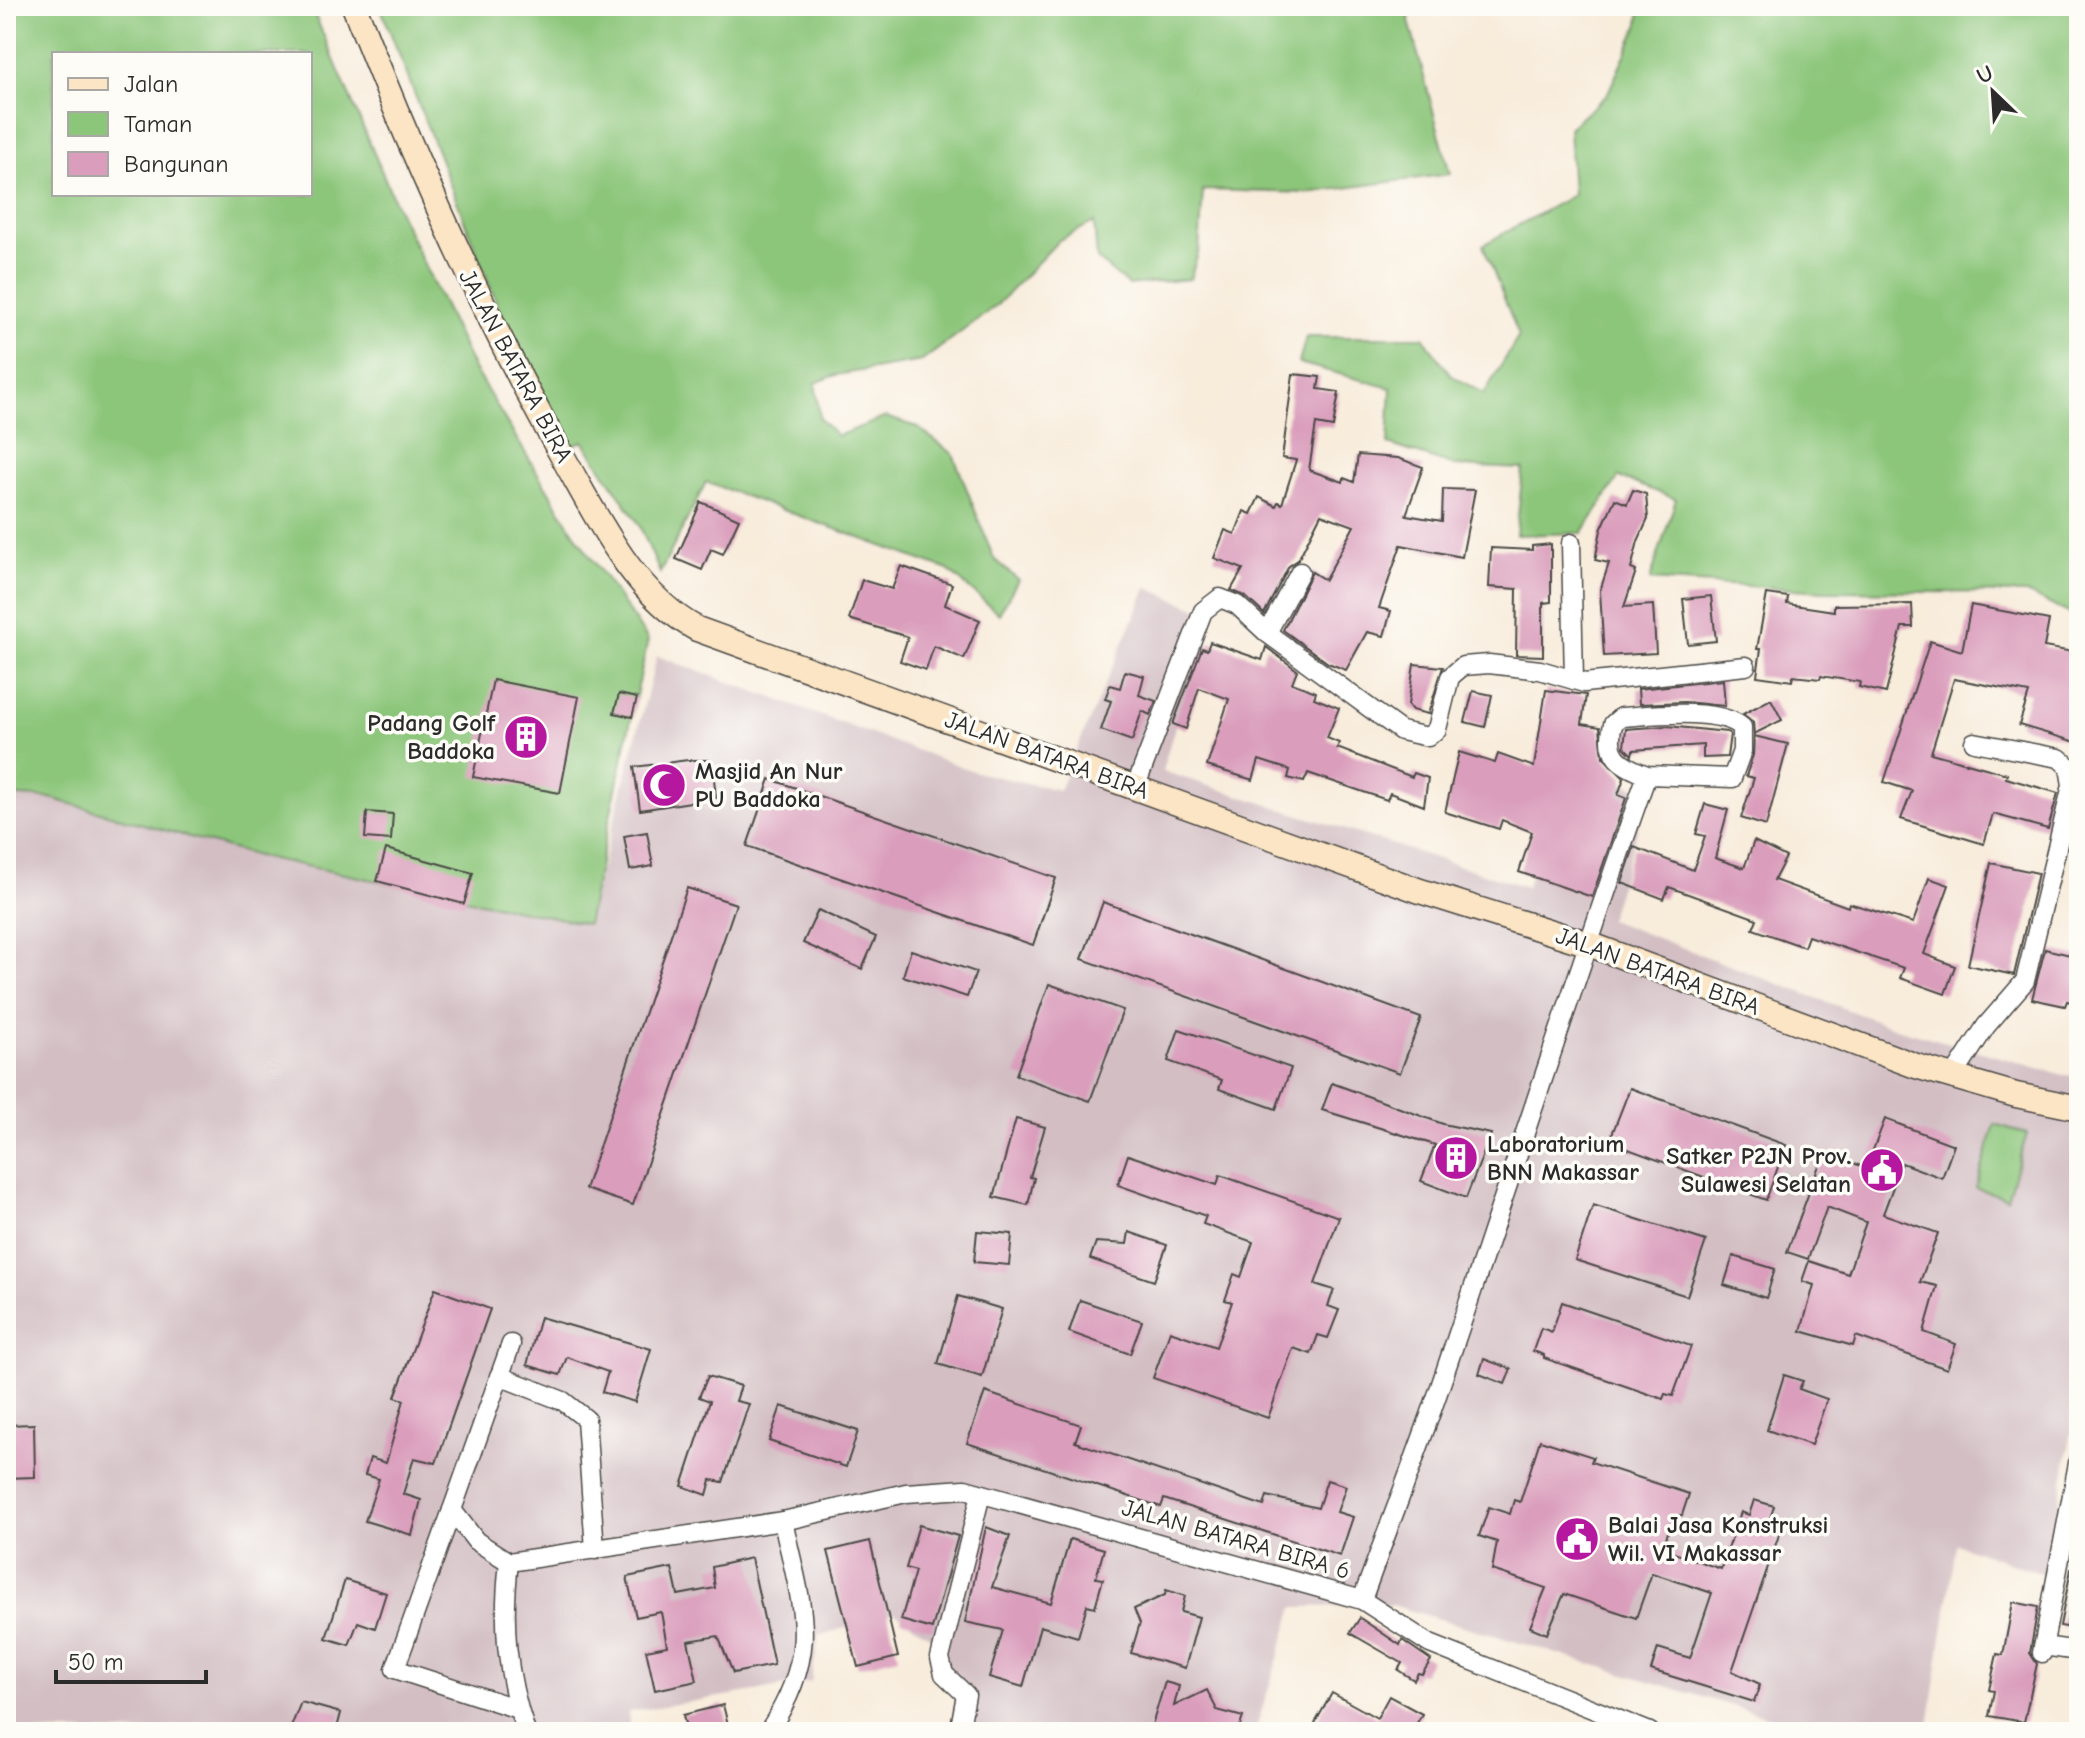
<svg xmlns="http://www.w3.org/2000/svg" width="2085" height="1738" font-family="'Comic Neue',sans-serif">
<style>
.industrial{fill:#d2bec3}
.green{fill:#8cc67a;stroke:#5c7852;stroke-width:2;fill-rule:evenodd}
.building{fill:#da9ebc}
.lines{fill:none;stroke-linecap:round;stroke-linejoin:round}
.street-casing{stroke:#4a4845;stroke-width:21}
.secondary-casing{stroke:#4a4845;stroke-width:27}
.street{stroke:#fff;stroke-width:18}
.secondary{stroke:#fce5c4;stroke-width:24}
.labels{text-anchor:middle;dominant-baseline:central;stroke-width:7;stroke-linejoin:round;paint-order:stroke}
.street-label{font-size:24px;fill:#2b2b2b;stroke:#fdfcf7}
.poi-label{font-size:24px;font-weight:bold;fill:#2b2b2b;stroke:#fdfcf7;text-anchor:start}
</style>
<rect width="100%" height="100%" fill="#fdfcf7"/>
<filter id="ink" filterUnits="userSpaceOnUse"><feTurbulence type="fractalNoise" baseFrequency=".0125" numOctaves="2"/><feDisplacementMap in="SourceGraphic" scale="16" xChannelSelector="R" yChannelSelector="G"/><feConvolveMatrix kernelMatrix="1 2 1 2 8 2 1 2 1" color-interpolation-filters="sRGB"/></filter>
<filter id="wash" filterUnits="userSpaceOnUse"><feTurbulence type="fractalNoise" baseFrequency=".006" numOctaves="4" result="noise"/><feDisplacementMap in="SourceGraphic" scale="32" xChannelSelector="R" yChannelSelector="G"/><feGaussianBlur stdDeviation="1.8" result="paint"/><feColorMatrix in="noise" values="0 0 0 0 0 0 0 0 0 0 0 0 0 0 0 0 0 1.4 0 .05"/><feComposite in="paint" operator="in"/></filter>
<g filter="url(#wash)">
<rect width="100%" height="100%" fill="#f8ecdb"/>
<path class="industrial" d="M1147,588L1208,613L1162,771L1526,887L1576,768L1649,792L1609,920L1896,1028L2063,1075L2079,1076V1392L2046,1575L1956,1544L1928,1732H1821L1392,1605L1294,1607L1255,1732H952L956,1690L940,1684L941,1644L894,1612L819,1636L811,1682L628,1712L630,1732H6V795L50,798L257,856L587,924L657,656L979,773L1059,790Z"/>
<g class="green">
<path d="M6,6H311L400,214L474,369L573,531L648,640L587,924L257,856L50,798L6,795ZM54,54H310V194H54Z"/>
<path d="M380,6H1411L1409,21L1450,174L1307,193L1203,190L1199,250L1190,279L1128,285L1097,259L1094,222L1059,240L997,305L922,361L836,375L815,383L820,419L837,436L886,417L917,427L953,454L994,559L1018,580L999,614L948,570L706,482L660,573L639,524L583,441L559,450L543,421Z"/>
<path d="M1640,6H2079V618L2026,593L1824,591L1650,580L1676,499L1619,477L1582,533L1516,535L1523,469L1455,466L1388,444L1391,388L1299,363L1306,337H1423L1451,375L1484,394L1519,336L1483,245L1573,195L1569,128L1607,95L1639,24Z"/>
<path d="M1995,1124L2027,1134L2007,1198L1976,1188Z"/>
</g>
<g id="blocks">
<g class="building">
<path d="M1293,374L1320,377L1318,389L1339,392L1333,427L1316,424L1309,470L1343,482L1344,478L1354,482L1358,455L1398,458L1423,467L1406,515L1442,521L1443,489L1475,490L1462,557L1401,545L1379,608L1391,611L1384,636L1367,632L1346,670L1328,663L1283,630L1312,572L1325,580L1354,526L1321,514L1298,560L1289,566L1264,614L1245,596L1231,590L1243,569L1214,558L1225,530L1235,534L1244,511L1251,514L1259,497L1276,506L1278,502L1282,504L1296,460L1282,458Z"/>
<path d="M1633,490L1646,494L1648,519L1638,541L1631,569L1636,571L1624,607L1653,605L1656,653L1604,656L1600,591L1609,563L1595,560L1601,530L1615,499L1627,504Z"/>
<path d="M701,502L739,519L723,554L711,549L702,570L676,559Z"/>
<path d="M1551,544V602L1543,603V656L1516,655L1517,589L1489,587L1491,548L1532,550V546Z"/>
<path d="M901,566L952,584L945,605L980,620L964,659L934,646L926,670L900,661L908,637L849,619L862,580L892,589Z"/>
<path d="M1767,594L1788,597L1787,604L1834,611V605L1912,604L1913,627H1902L1886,693L1859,687L1860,682L1821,676L1820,679L1793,676L1792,681L1757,676L1761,649H1757Z"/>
<path d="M1711,596L1716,641L1688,644L1683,599Z"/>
<path d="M1971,605L2049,620L2044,647L2079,653V743L2019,725L2029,693L1954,679L1931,753L2007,774L2006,778L2058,793L2048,829L1993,814L1984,844L1901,819L1912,791L1884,782L1930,641L1962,651Z"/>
<path d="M1210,642L1262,660L1266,647L1297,670L1292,683L1316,692L1314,698L1339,708L1327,738L1339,743L1337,748L1412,777L1414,773L1428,778L1424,806L1390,793L1387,800L1308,773L1304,782L1288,778L1290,770L1259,760L1253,780L1207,766L1229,699L1199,688L1186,729L1173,724L1202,648L1207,650Z"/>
<path d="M1414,664L1443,667L1428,714L1412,710L1408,705Z"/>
<path d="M1125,671L1144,676L1139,695L1156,701L1150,715L1142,711L1132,741L1101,730L1111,701L1105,699L1110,685L1120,688Z"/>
<path d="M493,680L579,697L560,793L473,777Z"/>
<path d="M1723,680L1725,706L1685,702L1639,704L1638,689Z"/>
<path d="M1546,690L1586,695L1582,724L1600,727L1603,757L1624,778L1618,795L1626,798L1592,897L1519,872L1532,832L1502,820L1499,829L1445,812L1459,752L1495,763L1498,754L1534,767Z"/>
<path d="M1473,691L1492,695L1485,727L1465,722Z"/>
<path d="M619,694L637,698L632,717L614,713Z"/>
<path d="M1771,699L1782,720L1754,734L1753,722L1743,714Z"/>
<path d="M1667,726L1727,732L1730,734L1727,757L1703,758V745L1633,750L1632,755L1624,747L1626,729Z"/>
<path d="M1754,736L1788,744L1766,826L1741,818L1754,778L1746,776L1753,755Z"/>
<path d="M688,760H712L716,798L640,810L634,767Z"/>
<path d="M770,779L1056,878L1033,945L747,846Z"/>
<path d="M1705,804L1728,810L1715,858L1744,868L1754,841L1786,857L1774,880L1848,907L1849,903L1913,923L1929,878L1949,885L1924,954L1955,966L1945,994L1900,978L1904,968L1808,936L1804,947L1753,929L1757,919L1669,887L1664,899L1622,883L1634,847L1693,870L1705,836L1696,834Z"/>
<path d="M367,812L393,814L391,840L365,838Z"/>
<path d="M647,832L653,866L630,870L624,836Z"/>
<path d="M386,849L473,873L464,904L377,881Z"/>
<path d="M1991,863L2038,873L2014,975L1968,965Z"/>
<path d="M687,888L736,904L633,1205L585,1189Z"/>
<path d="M1103,902L1421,1018L1400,1073L1082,959Z"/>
<path d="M818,910L876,937L862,969L803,943Z"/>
<path d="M2045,949L2079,957V1004L2067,1001L2065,1006L2032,999Z"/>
<path d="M911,950L976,972L967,997L903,976Z"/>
<path d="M1049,984L1123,1010L1090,1101L1016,1075Z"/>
<path d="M1179,1029L1291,1068L1276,1109L1219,1089L1222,1080L1168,1061Z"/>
<path d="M1332,1083L1443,1124L1491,1134L1466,1198L1421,1181L1435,1145L1322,1110Z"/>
<path d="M1630,1088L1786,1145L1766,1200L1609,1142Z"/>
<path d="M1016,1119L1045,1127L1030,1177L1034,1178L1028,1205L994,1197Z"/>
<path d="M1885,1119L1954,1145L1942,1178L1902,1163L1883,1214L1938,1233L1920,1282L1937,1286L1924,1332L1956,1344L1947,1369L1856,1336L1853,1346L1801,1331L1814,1285L1802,1281L1809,1261L1848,1274L1866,1222L1827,1207L1808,1259L1787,1252L1824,1152L1866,1168Z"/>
<path d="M1128,1155L1217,1185L1220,1175L1339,1217L1315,1284L1334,1290L1328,1306L1339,1310L1328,1338L1318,1335L1311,1354L1293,1348L1268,1418L1153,1378L1170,1331L1216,1347L1232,1302L1225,1300L1234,1274L1241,1277L1253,1242L1203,1224L1206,1216L1118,1185Z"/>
<path d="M1593,1205L1706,1241L1687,1296L1575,1260Z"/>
<path d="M977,1231L1012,1234L1009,1265L974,1262Z"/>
<path d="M1129,1232L1167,1245L1154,1281L1090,1259L1096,1242L1127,1244Z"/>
<path d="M1733,1256L1775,1269L1766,1298L1724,1285Z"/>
<path d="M435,1289L490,1309L436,1463L414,1458L403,1494L421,1500L412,1535L365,1521L379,1479L365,1475L370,1458L386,1463L404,1400L395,1397Z"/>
<path d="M958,1296L1002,1309L982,1377L938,1364Z"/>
<path d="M1080,1300L1142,1321L1130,1354L1069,1332Z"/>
<path d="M1562,1302L1691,1346L1673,1396L1665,1394L1663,1399L1544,1358V1355L1533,1351L1541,1328L1552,1332Z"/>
<path d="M540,1317L651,1349L635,1402L602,1392L608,1372L567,1357L560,1375L527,1365Z"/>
<path d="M1484,1359L1511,1369L1505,1384L1479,1374Z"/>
<path d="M1784,1375L1803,1381L1799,1389L1827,1399L1811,1445L1767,1430Z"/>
<path d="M708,1376L741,1386L736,1401L749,1404L723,1482L711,1480L707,1495L682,1486L710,1401L699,1397Z"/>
<path d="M985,1392L1081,1425L1075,1442L1264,1506L1267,1496L1318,1508L1327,1480L1346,1486L1337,1512L1353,1517L1340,1556L1164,1499L1161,1507L967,1443Z"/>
<path d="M781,1406L858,1431L846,1467L769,1441Z"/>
<path d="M34,1424L35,1477L6,1478V1425Z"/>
<path d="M1540,1440L1593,1457L1591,1462L1689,1494L1682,1515L1674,1516L1662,1549L1721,1569L1741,1512L1749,1515L1754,1500L1774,1506L1767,1528L1780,1532L1732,1671L1760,1684L1754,1702L1651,1670L1658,1648L1690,1658L1712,1593L1652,1573L1636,1618L1564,1594L1547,1634L1530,1627L1546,1588L1492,1570L1497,1542L1479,1536L1489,1507L1510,1514L1514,1500L1520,1502Z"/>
<path d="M919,1525L958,1536L932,1629L901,1620L915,1571L906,1568Z"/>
<path d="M986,1527L1010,1536L992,1587L1051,1603L1070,1539L1104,1549L1096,1578L1103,1579L1095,1607L1087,1605L1078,1637L1040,1626L1023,1687L989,1677L1003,1630L965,1622Z"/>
<path d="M870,1541L898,1657L858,1667L828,1551Z"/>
<path d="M751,1558L774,1665L733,1673L718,1636L688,1641L697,1681L655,1690L646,1650L667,1646L661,1612L636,1617L627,1577L672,1568L678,1595L715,1588L712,1567Z"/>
<path d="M2071,1569L2079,1570V1629L2060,1626Z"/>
<path d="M345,1580L386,1593L375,1628L358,1622L349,1645L326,1638Z"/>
<path d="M1166,1590L1185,1596L1181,1612L1199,1617L1185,1668L1131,1653L1140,1623L1134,1609L1165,1595Z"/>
<path d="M2013,1602L2038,1607L2030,1653L2037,1664L2024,1722L1989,1716L1994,1691L1989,1690L1997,1654L2003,1655Z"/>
<path d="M1360,1618L1400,1645L1402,1640L1431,1660L1422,1674L1418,1673L1414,1680L1398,1670L1402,1663L1350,1633Z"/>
<path d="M1165,1682L1179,1686L1174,1706L1207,1690L1217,1710L1243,1717L1238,1732H1150Z"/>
<path d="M1332,1693L1377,1718L1389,1696L1422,1714L1412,1732H1310Z"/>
<path d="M301,1702L341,1713L336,1732H289Z"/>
<path d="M723,1705L730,1732H687L683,1715Z"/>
</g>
</g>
</g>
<g filter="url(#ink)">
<use href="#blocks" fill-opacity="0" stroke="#4a4845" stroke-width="2"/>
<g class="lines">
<g class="street-casing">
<g id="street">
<path d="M1571,543L1574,680"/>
<path d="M1267,633L1300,572"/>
<path d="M1135,788L1203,611L1220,598L1237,605L1267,633L1401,731L1428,737L1437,729L1450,677L1463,666L1489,664L1540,670L1584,683L1746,666"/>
<path d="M1953,1077L1986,1026L2025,981L2072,785L2069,767L2059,758L1974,742"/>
<path d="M499,1376L563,1401L586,1419L595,1550"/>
<path d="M452,1510L395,1669L518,1709"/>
<path d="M509,1562L783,1521L906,1493L965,1489L1362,1600C1390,1522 1421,1445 1447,1366C1514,1169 1577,971 1647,775C1620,765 1605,756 1613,724L1621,717C1651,715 1719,707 1742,727V751L1732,778L1647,775"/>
<path d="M509,1562L476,1541L452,1510L511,1344"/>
<path d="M509,1562C502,1622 506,1675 526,1732"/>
<path d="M1362,1600L1430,1644L1650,1732"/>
<path d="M2043,1646L2079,1651"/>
<path d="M2042,1653L2079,1458"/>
<path d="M960,1727L966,1695L944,1674L940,1658L981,1494"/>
<path d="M768,1732C822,1650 802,1609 783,1521"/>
</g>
</g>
<g class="secondary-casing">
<path id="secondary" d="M354,6C415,162 482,313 564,459C598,519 634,595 697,629L1420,891L1586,943L1916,1066L2016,1095L2079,1108"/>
</g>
<use href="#street" class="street"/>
<use href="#secondary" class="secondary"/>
</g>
</g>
<defs>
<g id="building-disc" transform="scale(2.3)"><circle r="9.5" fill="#b5179e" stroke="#fdfcf7"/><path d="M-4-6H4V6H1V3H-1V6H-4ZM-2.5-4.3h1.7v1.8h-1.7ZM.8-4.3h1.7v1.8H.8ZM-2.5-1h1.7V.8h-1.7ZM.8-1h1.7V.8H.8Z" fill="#fff"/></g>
<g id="mosque-disc" transform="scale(2.3)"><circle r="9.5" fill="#b5179e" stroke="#fdfcf7"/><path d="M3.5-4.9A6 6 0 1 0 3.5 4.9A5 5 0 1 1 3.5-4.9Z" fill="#fff"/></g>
<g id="civic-disc" transform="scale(2.3)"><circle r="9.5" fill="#b5179e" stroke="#fdfcf7"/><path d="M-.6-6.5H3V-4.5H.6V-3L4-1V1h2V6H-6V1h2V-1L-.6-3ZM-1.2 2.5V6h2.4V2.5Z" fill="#fff"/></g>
</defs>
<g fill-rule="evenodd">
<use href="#building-disc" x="526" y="737"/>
<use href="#mosque-disc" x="664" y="785"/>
<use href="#building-disc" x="1456" y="1158"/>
<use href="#civic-disc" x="1882" y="1170"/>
<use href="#civic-disc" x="1577" y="1539"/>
</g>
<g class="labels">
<g class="street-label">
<text transform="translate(516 366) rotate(62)">JALAN BATARA BIRA</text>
<text transform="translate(1047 755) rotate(20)">JALAN BATARA BIRA</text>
<text transform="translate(1658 971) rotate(20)">JALAN BATARA BIRA</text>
<text transform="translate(1236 1539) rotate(16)">JALAN BATARA BIRA 6</text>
</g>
<g class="poi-label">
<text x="495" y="723" text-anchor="end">Padang Golf<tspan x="495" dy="28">Baddoka</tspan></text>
<text x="695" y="771">Masjid An Nur<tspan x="695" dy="28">PU Baddoka</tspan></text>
<text x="1487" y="1144">Laboratorium<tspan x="1487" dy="28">BNN Makassar</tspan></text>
<text x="1851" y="1156" text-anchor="end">Satker P2JN Prov.<tspan x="1851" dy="28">Sulawesi Selatan</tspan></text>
<text x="1608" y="1525">Balai Jasa Konstruksi<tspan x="1608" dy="28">Wil. VI Makassar</tspan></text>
</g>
</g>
<rect width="2085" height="1738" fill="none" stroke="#fdfcf7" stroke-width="32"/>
<rect x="52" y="52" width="260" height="144" fill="#fdfcf7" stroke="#a9a8a5" stroke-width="2"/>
<rect x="68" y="78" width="40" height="12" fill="#fce5c4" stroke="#a9a8a5" stroke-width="2"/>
<text x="124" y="92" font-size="24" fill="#2b2b2b">Jalan</text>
<rect x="68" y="112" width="40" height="24" fill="#8cc67a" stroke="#a9a8a5" stroke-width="2"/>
<text x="124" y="132" font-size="24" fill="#2b2b2b">Taman</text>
<rect x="68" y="152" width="40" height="24" fill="#da9ebc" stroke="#a9a8a5" stroke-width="2"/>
<text x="124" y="172" font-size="24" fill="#2b2b2b">Bangunan</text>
<g transform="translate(1993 92) rotate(335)" stroke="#fdfcf7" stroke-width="6" paint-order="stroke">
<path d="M0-6L14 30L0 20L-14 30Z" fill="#2b2b2b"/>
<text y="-12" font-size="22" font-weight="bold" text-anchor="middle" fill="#2b2b2b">U</text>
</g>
<path d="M56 1670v12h150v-12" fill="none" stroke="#2b2b2b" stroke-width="4"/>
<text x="68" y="1670" font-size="24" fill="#2b2b2b" stroke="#fdfcf7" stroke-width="6" paint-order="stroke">50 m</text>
</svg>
